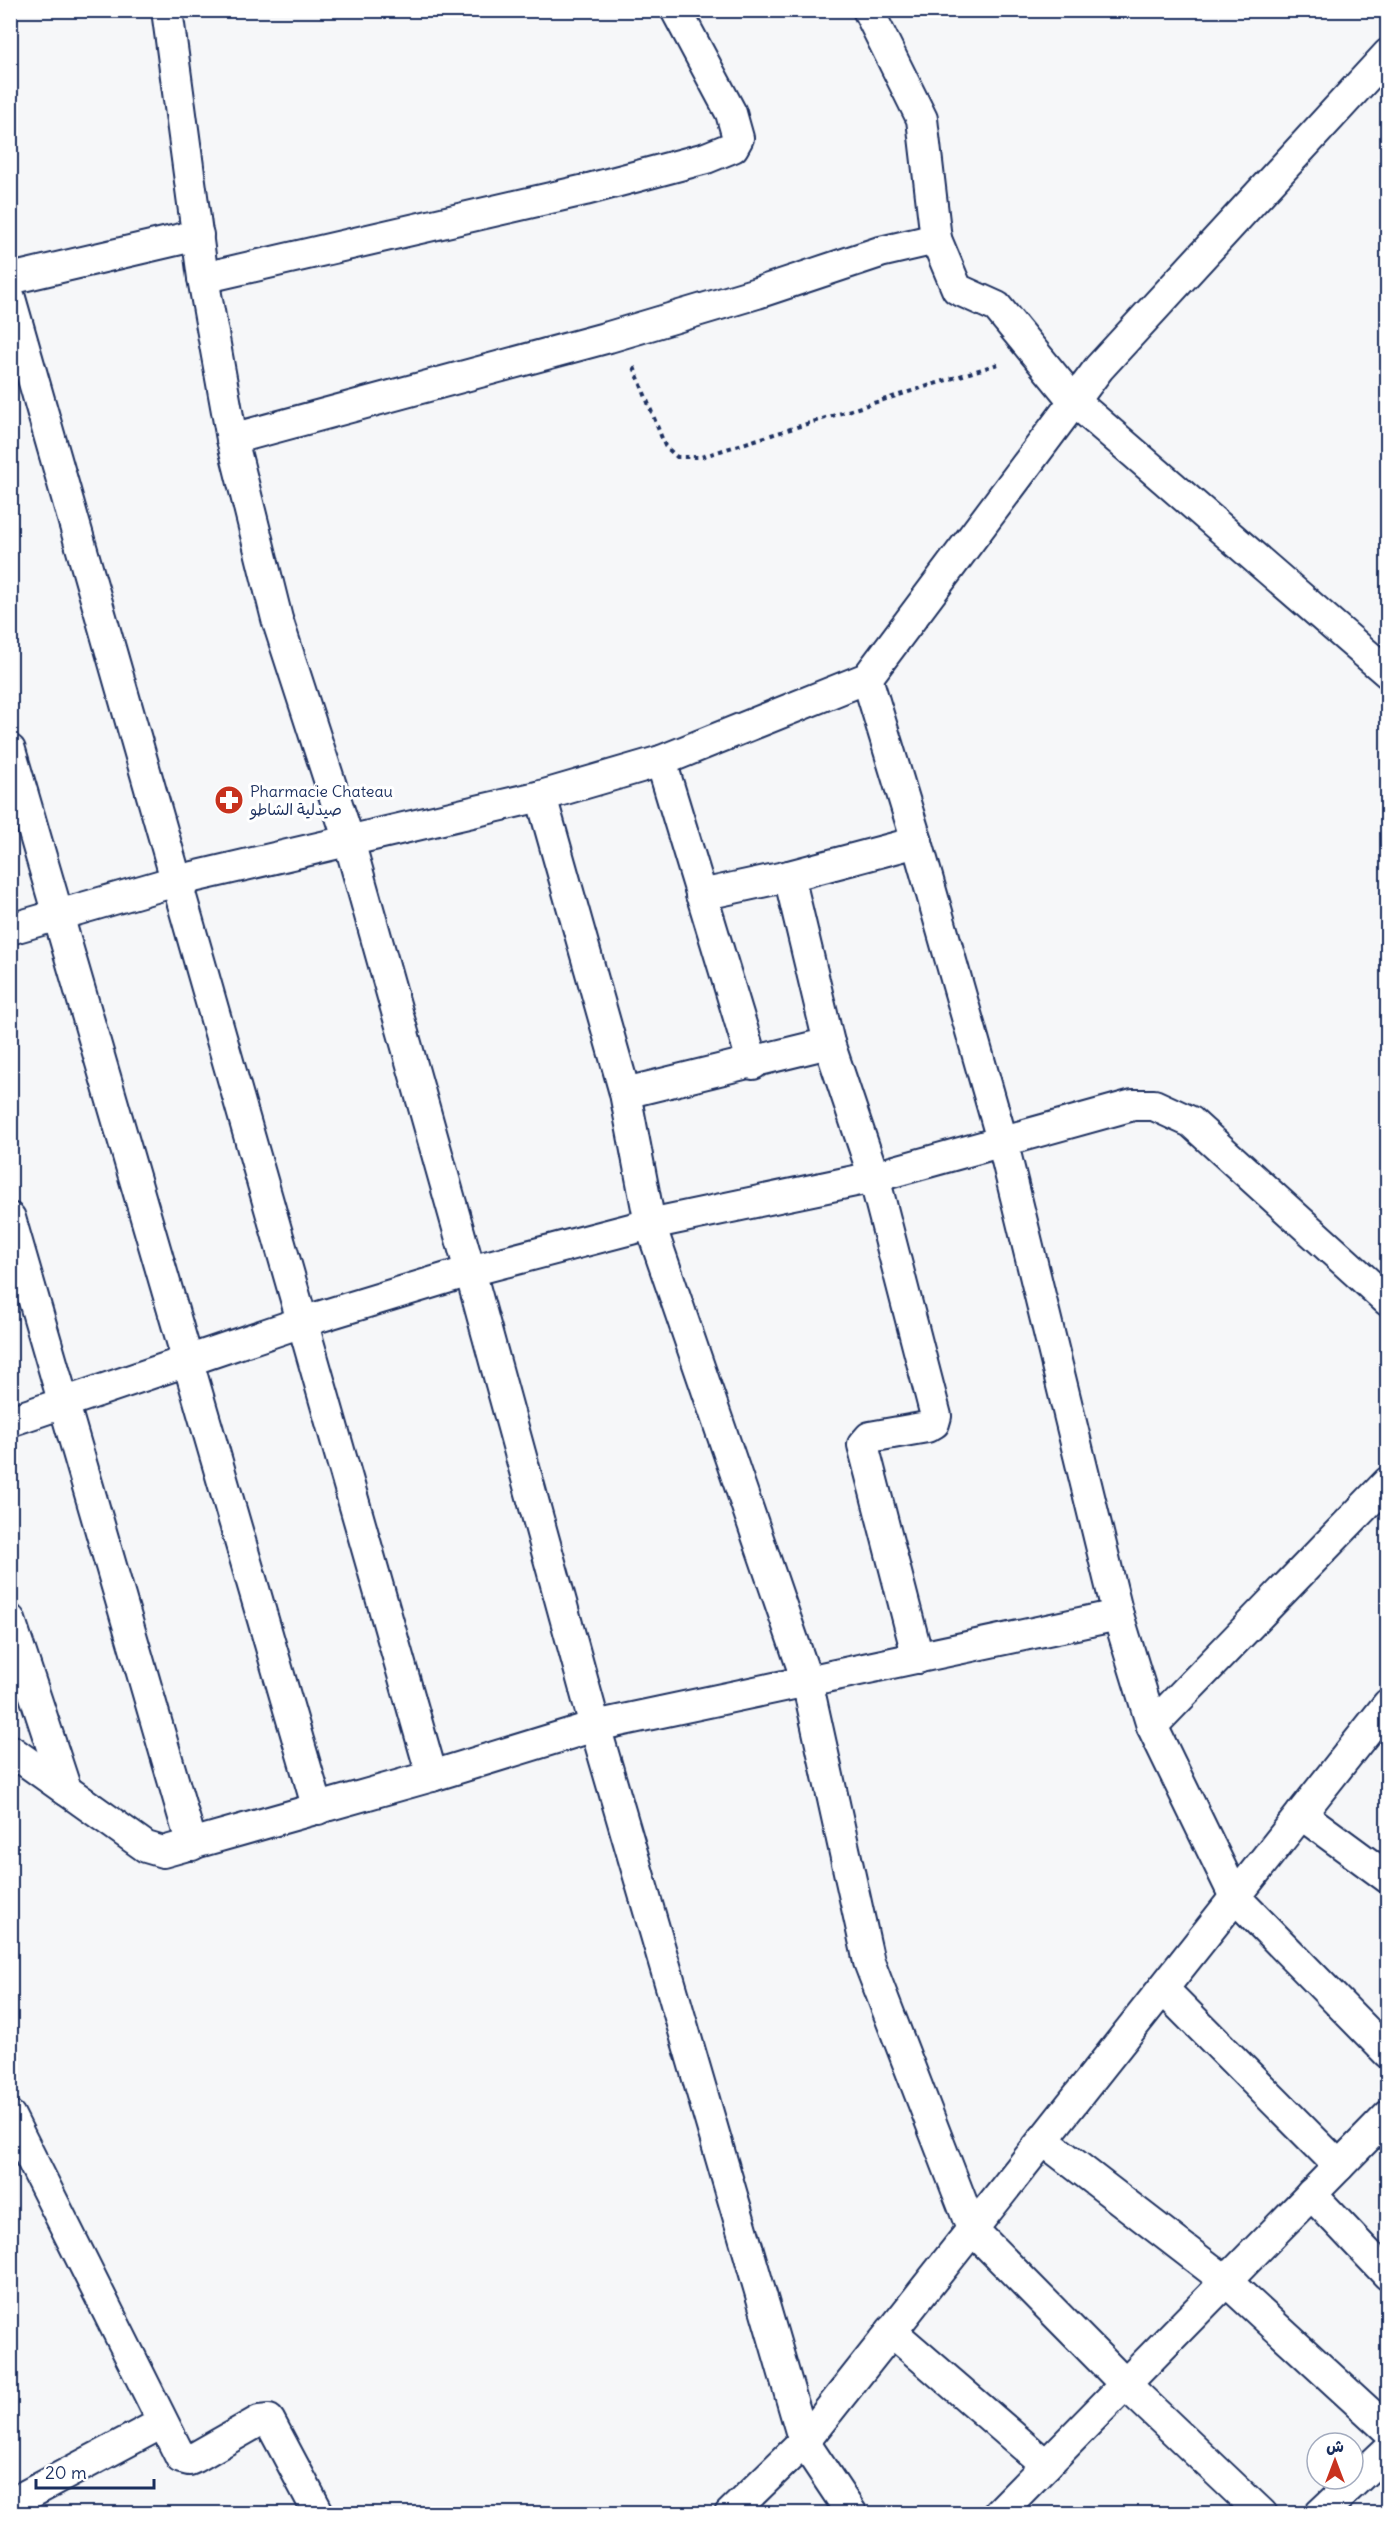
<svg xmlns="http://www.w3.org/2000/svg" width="1398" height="2524" font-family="Delius,'Playpen Sans Arabic',sans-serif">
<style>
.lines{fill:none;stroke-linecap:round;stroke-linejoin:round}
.minor-casing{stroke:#1b2f5e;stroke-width:34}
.path{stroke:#1b2f5e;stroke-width:4;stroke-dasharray:4.5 4.5;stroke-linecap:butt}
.minor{stroke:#fff;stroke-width:30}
.labels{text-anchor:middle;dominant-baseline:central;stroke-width:6;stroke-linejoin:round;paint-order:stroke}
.poi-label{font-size:16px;fill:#1b2f5e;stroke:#fff;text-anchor:start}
</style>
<rect width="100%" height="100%" fill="#f6f7f9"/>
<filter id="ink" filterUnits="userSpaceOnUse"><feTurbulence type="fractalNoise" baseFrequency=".0167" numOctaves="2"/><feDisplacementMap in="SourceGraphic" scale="12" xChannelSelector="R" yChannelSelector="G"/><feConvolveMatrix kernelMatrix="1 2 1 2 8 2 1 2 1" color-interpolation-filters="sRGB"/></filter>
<g filter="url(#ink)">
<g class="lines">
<g class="minor-casing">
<g id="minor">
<path d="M167,10L203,278L232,439L277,619L349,841L470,1271L595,1726L804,2442L852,2514"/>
<path d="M868,10L922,119L936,239L957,289L997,307L1074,401L1388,673"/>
<path d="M203,278L585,190L706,158L733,147L738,138L731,113L676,10"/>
<path d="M10,279L198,235"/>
<path d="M10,298L432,1776"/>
<path d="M232,439L609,337L757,293L880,252L936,239"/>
<path d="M867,678L917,842L1002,1140L1118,1615L1152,1726L1235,1897L1388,2053"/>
<path d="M10,750L318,1809"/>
<path d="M661,761L753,1064"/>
<path d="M541,796L625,1093L650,1224L807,1681L869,1962L972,2229L1125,2384L1262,2514"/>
<path d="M701,895L789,876L917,842"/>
<path d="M10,929L176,881L541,796L661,761L867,678L1099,368L1388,54"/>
<path d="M829,1043L874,1177L936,1416L934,1423L927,1427L870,1437L863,1445L918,1658"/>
<path d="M625,1093L829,1043L789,876"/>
<path d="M10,1218L192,1845"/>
<path d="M10,1421L302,1322L470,1271L650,1224L874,1177L1133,1105H1154L1191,1122L1388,1301"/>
<path d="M10,1620L66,1790"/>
<path d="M1152,1726L1388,1482"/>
<path d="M10,1750L146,1847L163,1852L432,1776L595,1726L1118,1615"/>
<path d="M1301,1814L1388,1878"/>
<path d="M1163,1989L1339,2166"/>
<path d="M10,2116L181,2458L189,2460L196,2457L259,2421L269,2420L319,2514"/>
<path d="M1043,2140L1226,2281L1388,2430"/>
<path d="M1311,2194L1388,2275"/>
<path d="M891,2331L1046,2465"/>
<path d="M10,2504L162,2423"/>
<path d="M730,2514L804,2442L1388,1704"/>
<path d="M998,2514L1388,2116"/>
<path d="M1320,2514L1388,2450"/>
</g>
</g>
<path class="path" d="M634,367L665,446L677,457H701L998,364"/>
<use href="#minor" class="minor"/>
</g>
</g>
<defs>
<g id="pharmacy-disc" transform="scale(1.5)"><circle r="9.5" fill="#c8321e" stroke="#fff"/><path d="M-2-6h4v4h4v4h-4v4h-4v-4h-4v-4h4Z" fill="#fff"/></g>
</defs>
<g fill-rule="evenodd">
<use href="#pharmacy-disc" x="229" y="800"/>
</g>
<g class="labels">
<g class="poi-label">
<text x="250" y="791">Pharmacie Chateau<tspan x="250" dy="18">صيدلية الشاطو</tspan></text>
</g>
</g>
<rect width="1398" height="2524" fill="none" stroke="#fff" stroke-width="36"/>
<rect x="18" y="18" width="1362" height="2488" fill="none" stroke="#1b2f5e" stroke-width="2" filter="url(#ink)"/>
<g transform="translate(1335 2461)"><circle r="28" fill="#ffffff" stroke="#a4acbf" stroke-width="1.5"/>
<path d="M0-4.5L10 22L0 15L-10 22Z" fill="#c8321e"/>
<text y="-9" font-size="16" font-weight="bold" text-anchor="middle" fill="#1b2f5e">ش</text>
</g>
<path d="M36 2479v9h118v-9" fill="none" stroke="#1b2f5e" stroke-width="3"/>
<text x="45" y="2479" font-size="18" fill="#1b2f5e" stroke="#ffffff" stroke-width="4.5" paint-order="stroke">20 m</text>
</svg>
